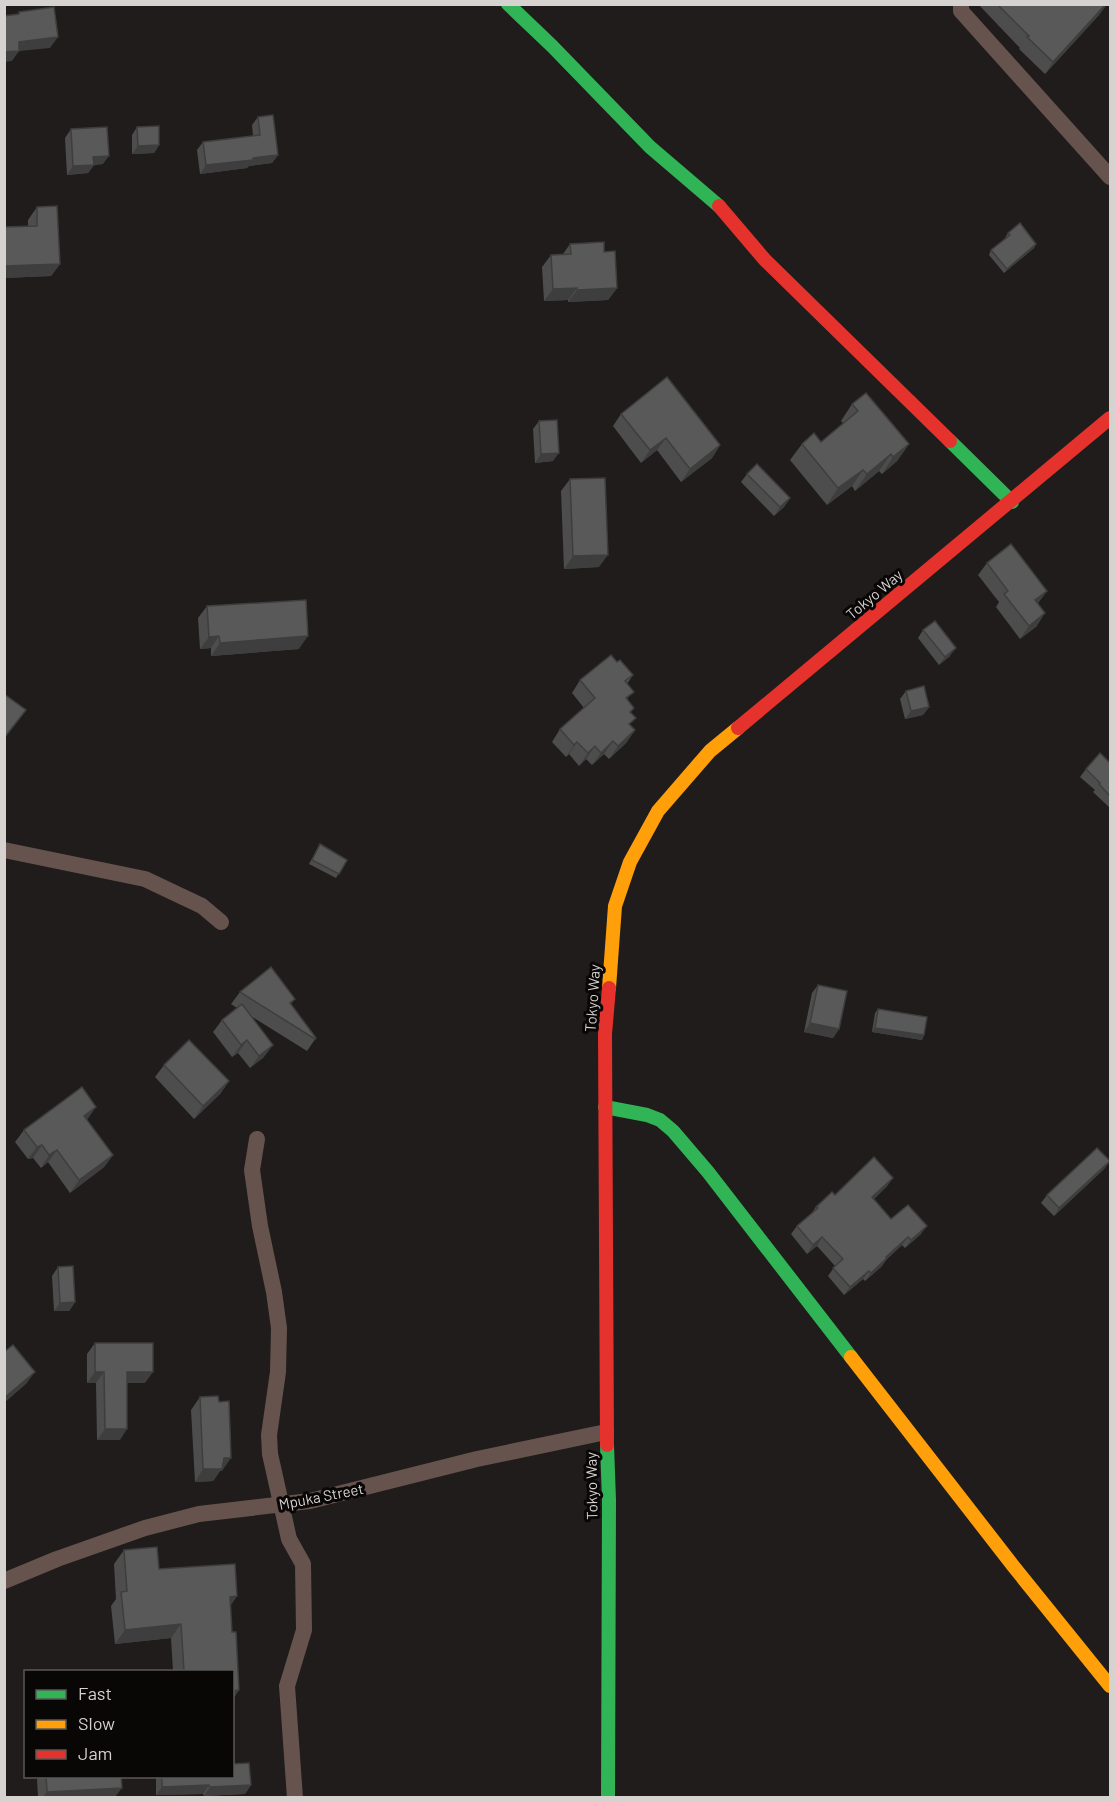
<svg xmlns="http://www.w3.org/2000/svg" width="1115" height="1802" font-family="Barlow,sans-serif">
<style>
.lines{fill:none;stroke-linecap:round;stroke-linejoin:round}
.street{stroke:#66534d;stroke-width:16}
.fast{stroke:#30b455;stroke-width:14}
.slow{stroke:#ff9f0a;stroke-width:14}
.jam{stroke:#e5322d;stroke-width:14}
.wall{fill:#4d4d4d}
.shaded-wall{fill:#3e3e3e}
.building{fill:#595959;stroke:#3e3e3e;stroke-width:1.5}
.labels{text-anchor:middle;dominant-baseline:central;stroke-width:6;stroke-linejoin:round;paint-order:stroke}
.street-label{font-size:15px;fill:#d6d2d0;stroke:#090606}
</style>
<rect width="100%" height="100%" fill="#1f1c1b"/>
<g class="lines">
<g class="street">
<path d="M961,4V11L1110,177"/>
<path d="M4,850L145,879L202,906L221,922"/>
<path d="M257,1139L252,1170L260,1226L274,1292L279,1328L278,1372L269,1435L270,1454L289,1539L303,1564L304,1630L287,1686L295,1798"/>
<path d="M4,1581L57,1559L145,1528L199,1514L310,1501L477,1459L606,1432"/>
</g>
<g class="fast">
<path d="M508,4L552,46L650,147L719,206"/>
<path d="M950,441L1012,502"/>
<path d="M605,1107L647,1115L660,1120L673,1131L708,1172L851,1357"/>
<path d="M607,1445L609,1500L608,1798"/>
</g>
<g class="slow">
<path d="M609,988L615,906L630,862L658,811L710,751L738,728"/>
<path d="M851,1357L1014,1567L1110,1686"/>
</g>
<g class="jam">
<path d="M719,206L765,260L950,441"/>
<path d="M738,728L1110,418"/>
<path d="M607,1445L605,1034L609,988"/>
</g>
</g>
<g class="wall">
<path d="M978,4H1107L1099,15L1045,74L1019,49L1020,48Z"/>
<path d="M258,117L278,155L272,163L249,166L247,168L200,174L197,150L203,142L253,136L252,125Z"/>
<path d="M137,127L159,145L154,153L132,154V135Z"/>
<path d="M71,129L103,164L94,165L88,173L67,175L65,138Z"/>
<path d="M37,207L60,264L51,276L4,278V227L28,226V220Z"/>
<path d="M1008,233L1036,244L1034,248L1004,273L989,255L991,250L1006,238H1005Z"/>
<path d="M570,244L604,252L617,288L608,300L568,302V300L544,301L542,267L551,255L563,254Z"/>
<path d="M852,404L909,444L897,461L882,474L879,471L855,491L852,486L827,505L790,460L802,444L821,442L843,423L841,421Z"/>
<path d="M621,414L720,445L712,458L681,482L657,450L641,463L613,426Z"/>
<path d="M539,421L553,461L535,463L533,429Z"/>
<path d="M747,474L790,498L784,507L774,516L741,482Z"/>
<path d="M570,479L599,567L564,569L561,491Z"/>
<path d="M987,563L1047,591L1038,603L1037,626L1020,639L996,607L999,602L978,575Z"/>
<path d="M207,606L299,649L211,656V648L200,649L198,618Z"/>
<path d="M923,630L950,656L939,665L918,638Z"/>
<path d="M617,662L633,675L627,684L628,701L634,708L631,712L630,725L635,730L626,743L609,759L604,754L592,765L586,759L579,766L569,754L566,757L552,742L560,729L584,708L572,693L580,680Z"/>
<path d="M906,691L929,707L923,715L905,719L900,699Z"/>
<path d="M1110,763V808L1093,792L1095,790L1080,777L1086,769Z"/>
<path d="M320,844L347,860L336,878L309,864Z"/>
<path d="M818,985L839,1029L833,1038L804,1032L812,993Z"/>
<path d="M240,992L295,999L291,1004L316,1038L307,1051L251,1016L264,1057L250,1068L238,1053L232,1057L213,1032L222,1020L237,1008L231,1004Z"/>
<path d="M878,1009L924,1035L922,1040L872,1032L875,1013Z"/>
<path d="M164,1065L229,1081L220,1094L194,1119L155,1077Z"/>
<path d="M87,1120L113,1155L104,1167L70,1193L48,1162L41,1168L33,1158L28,1159L15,1142L24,1130Z"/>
<path d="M1110,1161L1104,1169L1054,1216L1041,1203L1047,1195Z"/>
<path d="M893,1178L887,1186L874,1199L891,1219L921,1234L905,1248L902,1245L887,1259L881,1267L865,1281L863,1279L844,1295L828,1276L835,1266L817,1246L807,1254L791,1234L797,1226L811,1214L816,1207L835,1195Z"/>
<path d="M58,1267L75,1302L69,1311H54L52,1276Z"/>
<path d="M95,1343L145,1383H127L120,1440H97L96,1383H87V1354Z"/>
<path d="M200,1397L222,1471H220L213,1481L195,1482L191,1410Z"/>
<path d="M157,1547L159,1569L235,1564L237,1596L230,1606L232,1632H236L239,1690L233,1699L234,1711L232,1713V1671H173L171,1638L115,1644L111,1606L116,1599L114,1564L124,1550Z"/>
<path d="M39,1776H121L115,1797H38L37,1780Z"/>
<path d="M156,1776H232L251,1785L245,1794L204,1796L203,1794L156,1795Z"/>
</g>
<g class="shaded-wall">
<path d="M1107,4L1099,15L1045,74L1053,62Z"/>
<path d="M58,37L50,48L19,51L12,61L4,62V52L19,42Z"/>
<path d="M159,145L154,153L132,154L138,146Z"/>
<path d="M278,155L272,163L249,166L247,168L200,174L206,165Z"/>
<path d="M109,156L103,164L87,165L93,157Z"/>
<path d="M94,165L88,173L67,175L73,166Z"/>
<path d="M1036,244L1034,248L1004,273L1007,269Z"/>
<path d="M60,264L51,276L4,278V266Z"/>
<path d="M577,288L568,300L544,301L553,289Z"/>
<path d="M617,288L608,300L568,302L577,290Z"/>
<path d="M666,438L657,450L641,463L650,450Z"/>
<path d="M909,444L897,461L882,474L893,457Z"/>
<path d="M720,445L712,458L681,482L690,469Z"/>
<path d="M559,453L553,461L535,463L541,454Z"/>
<path d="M891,454L879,471L855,491L867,474Z"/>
<path d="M863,470L852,486L827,505L838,488Z"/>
<path d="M790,498L784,507L774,516L780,507Z"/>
<path d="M608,555L599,567L564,569L573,556Z"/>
<path d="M1047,591L1038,603L1035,600Z"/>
<path d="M1045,613L1037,626L1020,639L1029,626Z"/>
<path d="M219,636L211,648L200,649L209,637Z"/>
<path d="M308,636L299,649L211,656L220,643Z"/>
<path d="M956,648L950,656L939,665L945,657Z"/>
<path d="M929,707L923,715L905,719L911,711Z"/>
<path d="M635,730L626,743L609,759L618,746Z"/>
<path d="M613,741L604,754L592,765L601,753Z"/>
<path d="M577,742L569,754L566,757L574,745Z"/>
<path d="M595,746L586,759L579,766L588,753Z"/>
<path d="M810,1023L839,1029L833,1038L804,1032Z"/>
<path d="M875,1028L924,1035L922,1040L872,1032Z"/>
<path d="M247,1040L238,1053L232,1057L241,1045Z"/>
<path d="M273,1045L264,1057L250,1068L259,1056Z"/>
<path d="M229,1081L220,1094L194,1119L203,1106Z"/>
<path d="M96,1107L87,1120L75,1129L84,1116Z"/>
<path d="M42,1145L33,1158L28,1159L37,1147Z"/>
<path d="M57,1150L48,1162L41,1168L49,1155Z"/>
<path d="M113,1155L104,1167L70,1193L79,1180Z"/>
<path d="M1110,1161L1104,1169L1054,1216L1059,1208Z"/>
<path d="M893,1178L887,1186L866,1206L872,1197Z"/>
<path d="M927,1226L921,1234L905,1248L911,1240Z"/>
<path d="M822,1237L817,1246L807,1254L813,1245Z"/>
<path d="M908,1237L902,1245L887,1259L881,1267L865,1281L871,1273L886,1257Z"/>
<path d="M869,1271L863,1279L844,1295L850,1287Z"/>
<path d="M75,1302L69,1311H54L60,1303Z"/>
<path d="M35,1372L26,1384L4,1403V1398Z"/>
<path d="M95,1372H104L96,1383H87Z"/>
<path d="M127,1372H153L145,1383H119Z"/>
<path d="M105,1429H127L120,1440H97Z"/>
<path d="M224,1458H231L222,1471H220L213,1481L195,1482L203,1469Z"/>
<path d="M237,1596L227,1611L230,1597Z"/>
<path d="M181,1624L171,1638L115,1644L125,1630Z"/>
<path d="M239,1690L232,1700V1691Z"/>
<path d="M209,1785L203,1794L156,1795L162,1787Z"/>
<path d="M251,1785L245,1794L204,1796L210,1787Z"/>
<path d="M122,1788L115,1797H43L47,1792Z"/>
</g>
<g class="building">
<path d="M997,4H1106L1053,62L1027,37L1029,36Z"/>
<path d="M54,7L58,37L19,42V51L4,52V16L19,14V12Z"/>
<path d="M273,115L278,155L253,158V160L206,165L203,142L260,135L258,117Z"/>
<path d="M159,126V145L138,146L137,127Z"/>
<path d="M107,127L109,156L93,157L94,165L73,166L71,129Z"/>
<path d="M57,206L60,264L4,266V227L37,226V207Z"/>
<path d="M1020,223L1036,244L1007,269L991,250L1010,235L1008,233Z"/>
<path d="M604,242V252L615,251L617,288L577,290V288L553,289L551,255L571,254L570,244Z"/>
<path d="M667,377L720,445L690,469L666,438L650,450L621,414Z"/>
<path d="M866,393L909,444L893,457L891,454L867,474L863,470L838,488L802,444L814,433L821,442L858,411L852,404Z"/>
<path d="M557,420L559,453L541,454L539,421Z"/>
<path d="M757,464L790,498L780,507L747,474Z"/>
<path d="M605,478L608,555L573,556L570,479Z"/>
<path d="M1011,544L1047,591L1035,600L1045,613L1029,626L1004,594L1008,591L987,563Z"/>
<path d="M306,600L308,636L220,643L219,636L209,637L207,606Z"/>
<path d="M935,621L956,648L945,657L923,630Z"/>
<path d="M611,655L617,662L620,660L633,675L625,681L634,692L626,698L634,708L630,712L636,718L629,724L635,730L618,746L613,741L601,753L595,746L588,753L577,742L574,745L560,729L595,698L580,680Z"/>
<path d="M924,686L929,707L911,711L906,691Z"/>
<path d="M4,694L26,710L4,738Z"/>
<path d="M1100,753L1110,763V796L1099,784L1100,783L1086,769Z"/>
<path d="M320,844L347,860L339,874L312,860Z"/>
<path d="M271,967L295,999L290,1003L316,1038L315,1039L240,992Z"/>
<path d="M818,985L847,991L839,1029L810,1023Z"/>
<path d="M242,1004L273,1045L259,1056L247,1040L241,1045L222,1020Z"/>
<path d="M878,1009L927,1017L924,1035L875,1028Z"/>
<path d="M189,1040L229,1081L203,1106L164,1065Z"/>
<path d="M82,1087L96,1107L84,1116L113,1155L79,1180L57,1150L49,1155L42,1145L37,1147L24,1130Z"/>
<path d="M1097,1148L1110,1161L1059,1208L1047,1195Z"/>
<path d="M874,1157L893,1178L872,1197L891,1219L908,1205L927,1226L911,1240L908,1237L886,1257L887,1258L871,1273L869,1271L850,1287L833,1268L843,1259L822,1237L813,1245L797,1226L818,1208L816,1207L832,1192L835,1195Z"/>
<path d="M73,1266L75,1302L60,1303L58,1267Z"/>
<path d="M95,1343H153V1372H127V1429H105L104,1372H95Z"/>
<path d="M13,1345L35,1372L4,1398V1352Z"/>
<path d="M218,1396L219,1402L229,1401L231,1458H224L222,1469H203L200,1397Z"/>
<path d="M157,1547L159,1569L235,1564L237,1596L230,1597L232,1632H236L239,1690L232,1691V1671H184L181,1624L125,1630L121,1592L127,1591L124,1550Z"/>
<path d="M249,1763L251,1785L210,1787L209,1785L162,1787V1776H232V1764Z"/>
<path d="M46,1776H121L122,1788L47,1792Z"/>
</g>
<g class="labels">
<g class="street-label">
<text transform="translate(874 594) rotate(-40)">Tokyo Way</text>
<text transform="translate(592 998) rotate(-86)">Tokyo Way</text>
<text transform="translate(591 1486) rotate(-91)">Tokyo Way</text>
<text transform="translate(321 1496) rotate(-11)">Mpuka Street</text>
</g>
</g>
<rect width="1115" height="1802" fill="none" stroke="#d6d2d0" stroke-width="12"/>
<rect x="24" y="1670" width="210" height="108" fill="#090606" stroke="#5b5857" stroke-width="1.5"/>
<rect x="36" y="1690" width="30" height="9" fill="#30b455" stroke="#5b5857" stroke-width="1.5"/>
<text x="78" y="1700" font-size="18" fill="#d6d2d0">Fast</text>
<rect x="36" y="1720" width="30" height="9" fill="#ff9f0a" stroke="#5b5857" stroke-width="1.5"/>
<text x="78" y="1730" font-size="18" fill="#d6d2d0">Slow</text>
<rect x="36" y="1750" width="30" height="9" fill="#e5322d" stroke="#5b5857" stroke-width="1.5"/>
<text x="78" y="1760" font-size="18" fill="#d6d2d0">Jam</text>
</svg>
